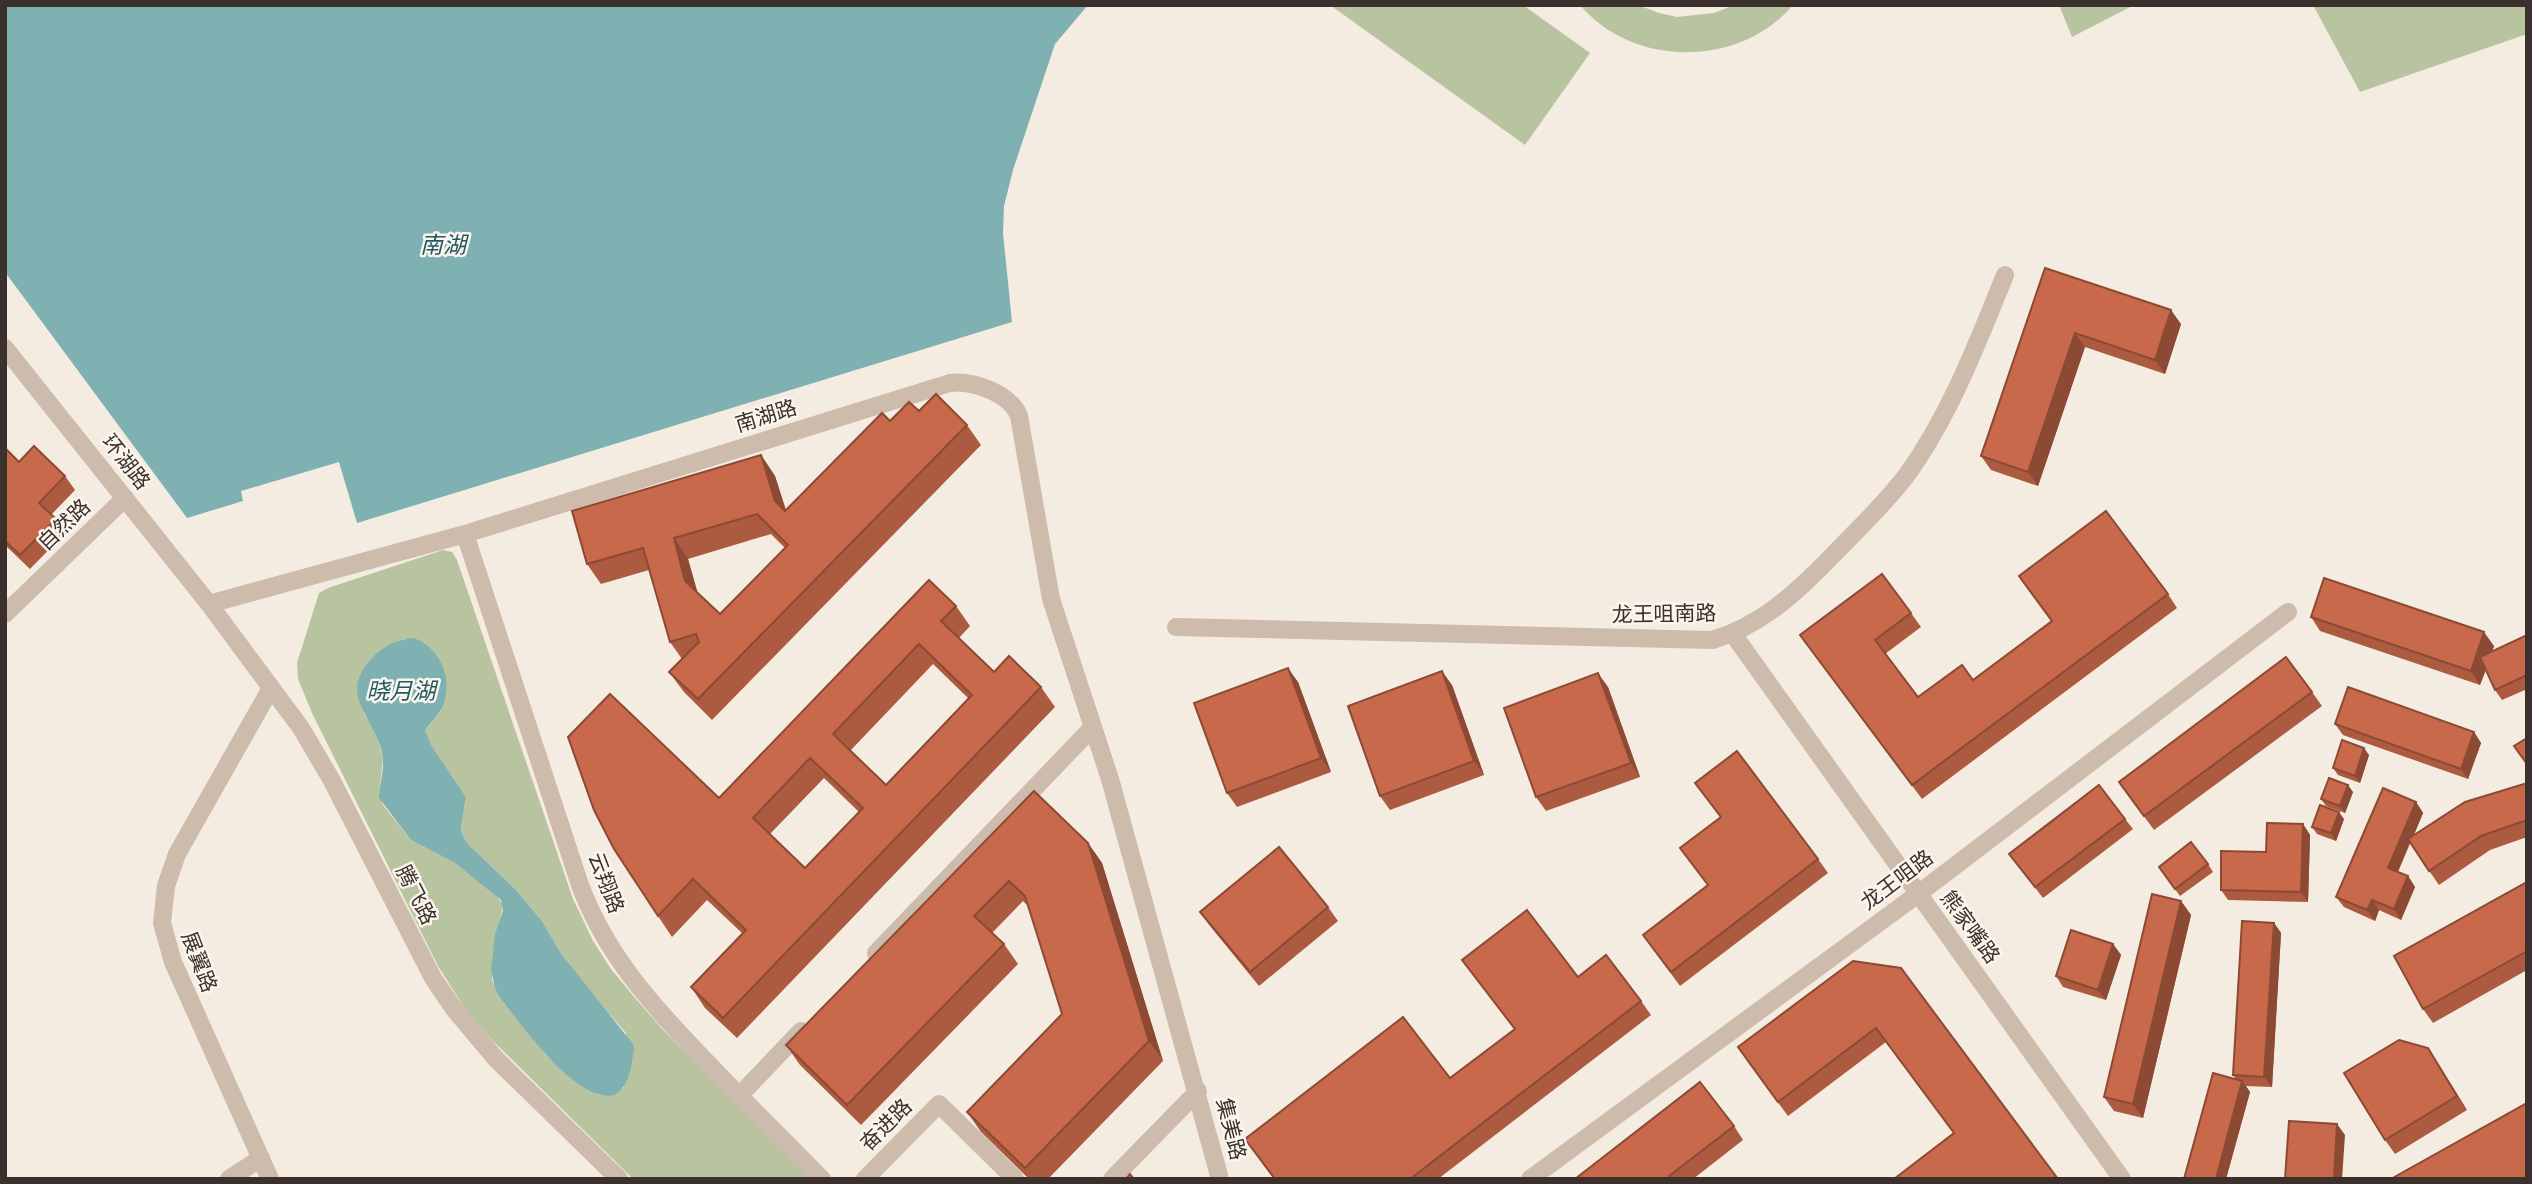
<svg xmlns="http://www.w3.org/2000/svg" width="2532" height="1184" font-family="'DejaVu Sans','Noto Sans SC',sans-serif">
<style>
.green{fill:#b8c4a0;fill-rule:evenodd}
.water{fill:#7fb0b2}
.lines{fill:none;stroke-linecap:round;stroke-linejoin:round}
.minor{stroke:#cdbbac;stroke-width:18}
.tertiary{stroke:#cdbbac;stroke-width:18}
.wall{fill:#ac5a40;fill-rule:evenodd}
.shaded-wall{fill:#8c4a34}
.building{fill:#c8694b;stroke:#8c4a34;stroke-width:2;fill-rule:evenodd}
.labels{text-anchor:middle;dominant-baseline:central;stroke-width:5;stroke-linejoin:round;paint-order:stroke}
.street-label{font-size:21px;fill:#3b302b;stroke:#fbf5ee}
.water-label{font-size:23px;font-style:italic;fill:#1f5a5e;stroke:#fbf5ee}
</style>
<rect width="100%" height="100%" fill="#f4ebe1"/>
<g class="green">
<path d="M1330,5H1523L1590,53L1525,145Z"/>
<path d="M1580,5H1638L1659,13L1677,17L1714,13L1735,5H1793C1740,68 1633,68 1580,5Z"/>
<path d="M2059,5H2134L2072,37Z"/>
<path d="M2313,5H2527V34L2360,92Z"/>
<path d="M443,550L452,552L457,560L573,899L593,941L611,969L635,998L665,1032L811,1179H633L493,1041L465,1009L438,966L312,713L298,679L297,663L319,593L328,588ZM404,639L441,711L425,731L426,738L466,797L461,827L462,835L469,845L515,889L542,921L562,955L585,986L626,1033L624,1087L615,1095H600L578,1083L545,1054L500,998L492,980L493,952L503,905L496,895L455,863L411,840L383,805L379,793L383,760L377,734L364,714L360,675C371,657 384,646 404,639Z"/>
</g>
<g class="water">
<path d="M5,5H1088L1055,44L1013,170L1004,206L1003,233L1012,322L357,523L339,462L241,491L243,501L187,518L5,272Z"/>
<path d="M414,638C442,649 454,681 442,708C438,716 430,723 425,731L431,745L466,797L461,827L462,835L469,845L515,889L542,921L562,955L633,1044L634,1049C631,1065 631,1084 615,1095C576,1104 522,1025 500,998L495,988L491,970L495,934L503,910L501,900L455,863L411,840L379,798C379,785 384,772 383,760C380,720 335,698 371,659C383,646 397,639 414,638Z"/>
</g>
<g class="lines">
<g class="minor">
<path d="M5,348L209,604L301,728L331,779L433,978L454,1009L496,1059L619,1179"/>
<path d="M465,534L580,885C605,952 649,1002 698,1053C739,1096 780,1137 822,1179"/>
<path d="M209,604L465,534L950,383C972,380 1010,393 1019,416L1051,599L1110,779L1220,1179"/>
<path d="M5,614L125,498"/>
<path d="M876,953L1092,728"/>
<path d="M739,1096L801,1031"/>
<path d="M229,1179L261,1158"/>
<path d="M270,1179L173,962L162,923L166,886L177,854L271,688"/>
<path d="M865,1179L939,1104L1015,1179"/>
<path d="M1112,1179L1198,1091"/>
</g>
<g class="tertiary">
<path d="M1176,627L1712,640C1760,626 1795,594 1829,559C1855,532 1883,506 1906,476C1950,415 1977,344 2005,275"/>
<path d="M1733,634L2122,1179"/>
<path d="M1530,1179L1918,894L2288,612"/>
</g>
</g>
<g class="wall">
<path d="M2045,268L2181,324L2165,374L2085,347L2038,486L1991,470L1981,456Z"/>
<path d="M919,411L967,425L981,445L712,720L684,692L669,672L682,659L670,642L649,570L601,584L587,564L761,455L775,476L786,510L890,421ZM771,534L785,548L720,614L697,592L688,559Z"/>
<path d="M5,448L19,462L65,476L75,490L51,515L65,533L30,569L5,545Z"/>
<path d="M2019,576L2168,594L2177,608L1922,799L1800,635L1911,613L1921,627L1885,654L1918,697L1973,680L2051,621Z"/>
<path d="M956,606L970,626L959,638L994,672L1041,687L1055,707L737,1038L705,1008L691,987L743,934L707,900L672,937L658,916L719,798ZM933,664L968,698L886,785L850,751ZM824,778L859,812L805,868L770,834Z"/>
<path d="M2311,617L2494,646L2492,651L2527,635V689L2502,700L2495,690L2486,670L2480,685L2320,631Z"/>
<path d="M1298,682L1331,772L1237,807L1227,793Z"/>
<path d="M1452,685L1484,775L1390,810L1380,796Z"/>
<path d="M1608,687L1640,777L1546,811L1536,797Z"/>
<path d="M2312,692L2322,706L2154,830L2119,782Z"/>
<path d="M2335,724L2474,732L2481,743L2468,779L2343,735Z"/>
<path d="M2369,755L2360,783L2338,775L2333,768Z"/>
<path d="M1695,783L1818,859L1828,873L1680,986L1643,935L1708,885L1680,848L1720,817Z"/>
<path d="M2527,783V837L2490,850L2439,885L2410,843L2398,872L2408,876L2415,887L2401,920L2379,910L2375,921L2344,907L2336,897L2416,802L2423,813L2414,835Z"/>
<path d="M1034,791L1088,843L1102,863L1163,1061L1048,1179H1029L981,1132L967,1112L1062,1014L1028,906L1023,901L992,933L1004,944L1018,964L861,1125L800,1065L786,1045Z"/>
<path d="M2353,792L2345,813L2326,806L2321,799Z"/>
<path d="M2125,819L2133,829L2043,898L2009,854Z"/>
<path d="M2344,819L2336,841L2317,834L2312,827Z"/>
<path d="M2303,824L2310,835L2308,902L2228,900L2221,890Z"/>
<path d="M2208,864L2213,872L2180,896L2159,867Z"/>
<path d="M2527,882V970L2433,1023L2423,1009Z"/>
<path d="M2181,901L2191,915L2143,1118L2114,1111L2104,1097Z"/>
<path d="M1328,907L1338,921L1259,986L1210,926L1200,912Z"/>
<path d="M2274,923L2281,933L2272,1087L2246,1086L2250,1092L2226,1179H2184L2236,1079L2233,1075Z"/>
<path d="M2113,944L2121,955L2106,1000L2063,987L2056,976Z"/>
<path d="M1462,960L1578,977L1641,1001L1651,1015L1438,1179H1274L1245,1139L1450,1078L1514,1029Z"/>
<path d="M1853,961L1954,1133L1886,1042L1788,1116L1747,1061Z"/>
<path d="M2428,1048L2467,1110L2395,1154L2385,1140Z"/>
<path d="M1734,1126L1743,1140L1693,1179H1575Z"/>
</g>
<g class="shaded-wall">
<path d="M2171,310L2181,324L2165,374L2155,360Z"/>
<path d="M2075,333L2085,347L2038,486L2028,472Z"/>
<path d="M761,455L775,476L789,521L775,501Z"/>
<path d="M674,538L688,559L700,601L685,581Z"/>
<path d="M2484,632L2494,646L2480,685L2471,671Z"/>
<path d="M1288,668L1298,682L1331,772L1321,758Z"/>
<path d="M1442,671L1452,685L1484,775L1474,761Z"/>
<path d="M1598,673L1608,687L1640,777L1631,763Z"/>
<path d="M2474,732L2481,743L2468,779L2461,769Z"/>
<path d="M2364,748L2369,755L2360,783L2355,776Z"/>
<path d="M2348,785L2353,792L2345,813L2340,806Z"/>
<path d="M2416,802L2423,813L2395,878L2388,868Z"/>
<path d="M2339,812L2344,819L2336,841L2331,833Z"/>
<path d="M2303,824L2310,835L2308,902L2301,892Z"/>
<path d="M1088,843L1102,863L1163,1061L1149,1041Z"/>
<path d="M2408,876L2415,887L2401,920L2394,909Z"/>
<path d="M2372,900L2379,910L2375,921L2367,910Z"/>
<path d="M2181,901L2191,915L2143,1118L2133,1104Z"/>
<path d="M2274,923L2281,933L2272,1087L2264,1077Z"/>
<path d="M2113,944L2121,955L2106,1000L2098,990Z"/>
<path d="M2428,1048L2437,1062L2467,1110L2457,1096Z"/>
<path d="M2242,1081L2250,1092L2226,1179H2216Z"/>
<path d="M2337,1124L2345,1135L2342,1179H2334Z"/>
</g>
<g class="building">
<path d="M2045,268L2171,310L2155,360L2075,333L2028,472L1981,456Z"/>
<path d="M936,394L967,425L698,699L669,672L699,642L696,634L670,642L643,548L587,564L572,511L761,455L775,501L785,511L882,413L890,421L909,402L919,411ZM757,514L788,545L720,614L685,581L674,538Z"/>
<path d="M34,446L65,476L39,503L56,519L20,555L5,541V448L19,462Z"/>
<path d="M2106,511L2168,594L1912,785L1800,635L1882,574L1911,613L1875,640L1918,697L1962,665L1973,680L2052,621L2019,576Z"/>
<path d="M2324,578L2484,632L2471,671L2311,617Z"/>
<path d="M929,580L956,606L941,621L994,672L1009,656L1041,687L723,1018L691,987L746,930L693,879L658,916L614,849L594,810L568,737L610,694L719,798ZM919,644L972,695L886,785L833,734ZM810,758L863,808L805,868L753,818Z"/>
<path d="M2527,635V675L2495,690L2480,657Z"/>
<path d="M2286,657L2312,692L2144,816L2119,782Z"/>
<path d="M1288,668L1321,758L1227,793L1194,703Z"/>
<path d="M1442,671L1474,761L1380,796L1348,706Z"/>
<path d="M1598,673L1631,763L1536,797L1504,708Z"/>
<path d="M2348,687L2474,732L2461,769L2335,724Z"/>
<path d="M2527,738V764L2514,746Z"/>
<path d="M2342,740L2364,748L2355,776L2333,768Z"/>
<path d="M1737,751L1818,859L1671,972L1643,935L1708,885L1680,848L1721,817L1695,783Z"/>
<path d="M2329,778L2348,785L2340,806L2321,799Z"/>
<path d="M2527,783V820L2481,836L2429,871L2408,839L2465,802Z"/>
<path d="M2099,785L2125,819L2035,887L2009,854Z"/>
<path d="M2383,788L2416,802L2388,868L2408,876L2394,909L2372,900L2367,910L2336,897Z"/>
<path d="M1034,791L1088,843L1149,1041L1025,1168L967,1112L1062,1014L1025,896L1009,881L974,916L1004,944L847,1105L786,1045Z"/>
<path d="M2320,805L2339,812L2331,833L2312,827Z"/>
<path d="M2267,823L2303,824L2301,892L2221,890V851L2266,852Z"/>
<path d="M2191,842L2208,864L2175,889L2159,867Z"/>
<path d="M1279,847L1328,907L1250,972L1200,912Z"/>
<path d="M2527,882V951L2423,1009L2394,956Z"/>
<path d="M2152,894L2181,901L2133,1104L2104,1097Z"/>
<path d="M1527,910L1578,977L1606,955L1641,1001L1410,1179H1275L1245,1139L1403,1017L1450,1078L1515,1029L1462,960Z"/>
<path d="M2242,921L2274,923L2264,1077L2233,1075Z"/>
<path d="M2071,930L2113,944L2098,990L2056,976Z"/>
<path d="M1853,961L1901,968L2058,1179H1894L1954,1133L1876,1028L1778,1102L1738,1047Z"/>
<path d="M2399,1040L2428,1048L2457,1096L2385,1140L2344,1073Z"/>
<path d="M2213,1073L2242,1081L2216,1179H2184Z"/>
<path d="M1700,1082L1734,1126L1669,1176L1672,1179H1575Z"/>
<path d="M2527,1103V1179H2391Z"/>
<path d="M2289,1121L2337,1124L2334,1179H2285Z"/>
<path d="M1130,1174L1134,1179H1126Z"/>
</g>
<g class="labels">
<g class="street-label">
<text transform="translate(766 416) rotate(-17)">南湖路</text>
<text transform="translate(126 462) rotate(52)">环湖路</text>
<text transform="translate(64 525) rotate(-44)">自然路</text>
<text transform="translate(1664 614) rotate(-1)">龙王咀南路</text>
<text transform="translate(1897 880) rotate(-37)">龙王咀路</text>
<text transform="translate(606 883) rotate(69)">云翔路</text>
<text transform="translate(416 895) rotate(63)">腾飞路</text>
<text transform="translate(1970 927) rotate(54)">熊家嘴路</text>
<text transform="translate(199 962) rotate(69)">展翼路</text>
<text transform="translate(886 1125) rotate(-45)">奋进路</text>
<text transform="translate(1231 1129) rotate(76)">集美路</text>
</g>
<g class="water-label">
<text x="443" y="245">南湖</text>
<text x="401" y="691">晓月湖</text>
</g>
</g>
<rect width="2532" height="1184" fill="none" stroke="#3b302b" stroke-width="14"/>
</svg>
